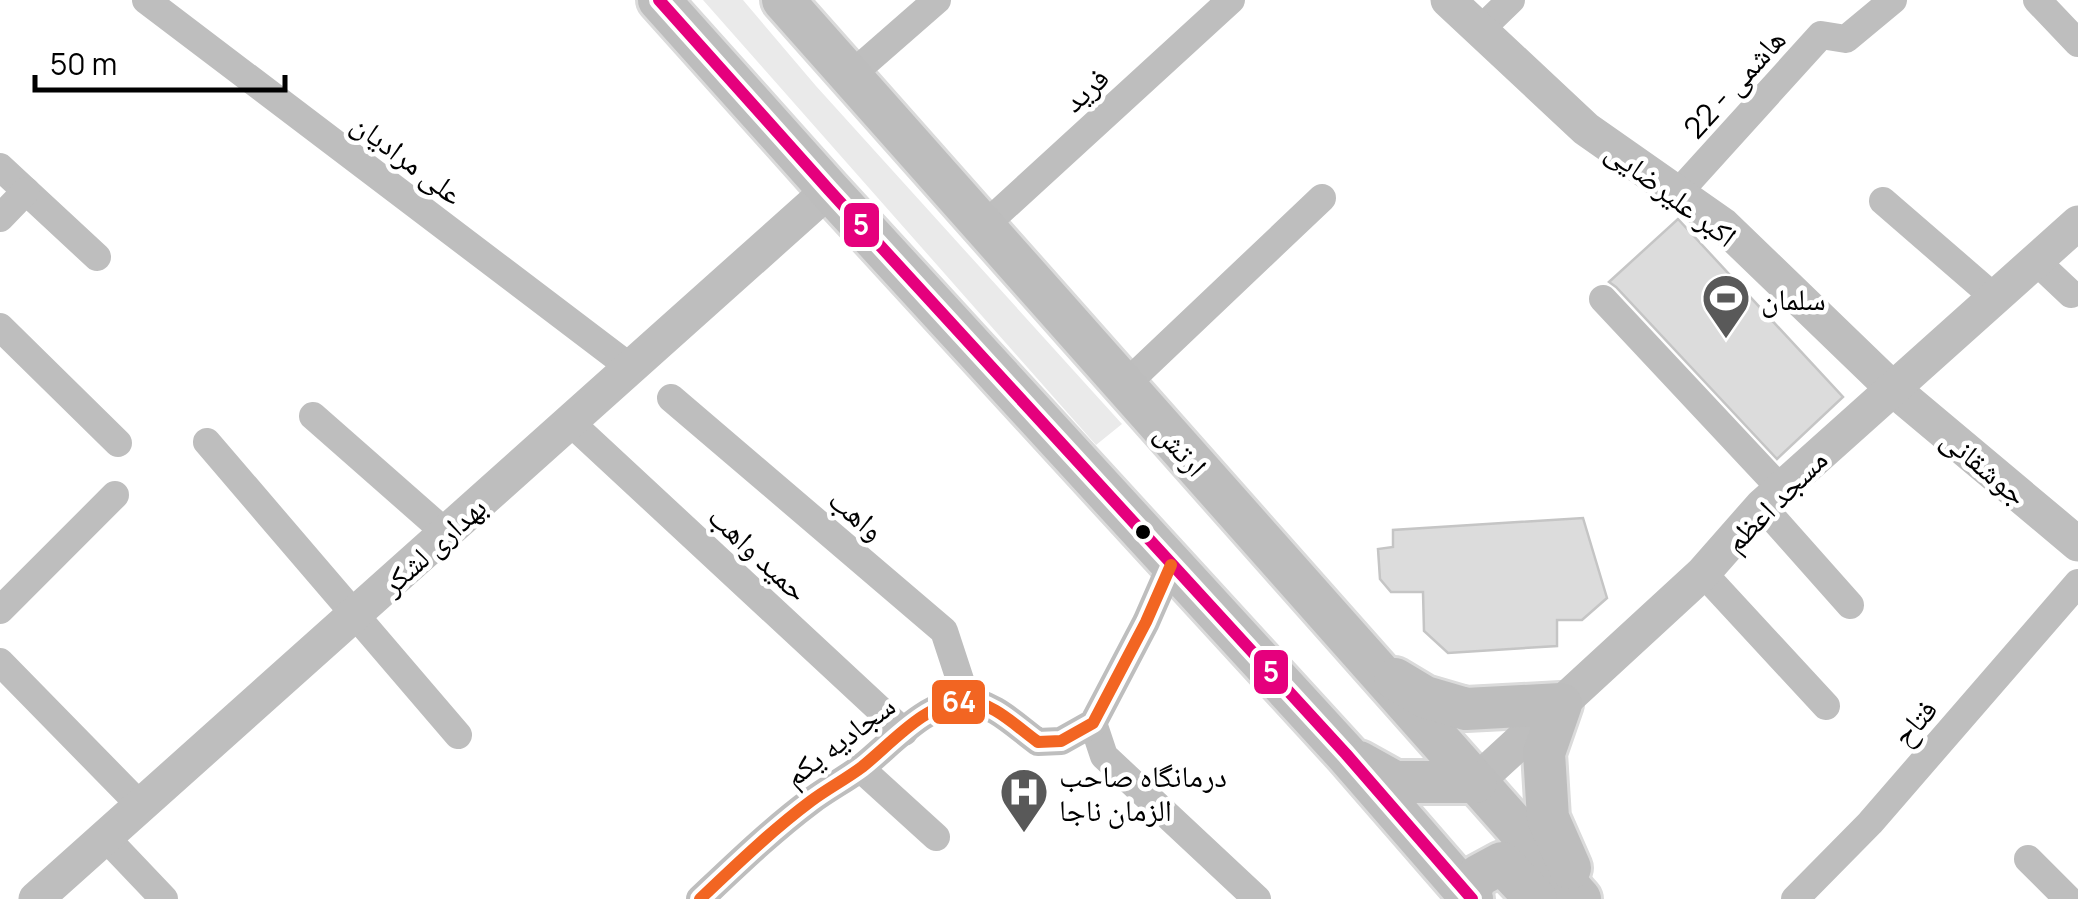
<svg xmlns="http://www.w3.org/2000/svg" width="2078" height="899" font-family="Manrope,'Noto Naskh Arabic',sans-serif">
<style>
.green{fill:#eaeaea}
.building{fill:#dcdcdc;stroke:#c5c5c5;stroke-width:2.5}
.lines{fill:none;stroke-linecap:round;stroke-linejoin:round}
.primary-casing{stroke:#dbdbdb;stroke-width:48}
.minor{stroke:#bebebe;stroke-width:28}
.tertiary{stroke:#bebebe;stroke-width:35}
.primary{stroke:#bdbdbd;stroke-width:42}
.bus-1-casing{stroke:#fff;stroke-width:20}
.bus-2-casing{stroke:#fff;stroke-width:20}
.bus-1{stroke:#e5007d;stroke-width:12}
.bus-2{stroke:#f26522;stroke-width:12}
.bus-dot{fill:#000;stroke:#fff;stroke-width:4}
.labels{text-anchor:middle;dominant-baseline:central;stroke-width:9;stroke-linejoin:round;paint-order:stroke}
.street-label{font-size:30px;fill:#000;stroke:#fff}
.poi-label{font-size:30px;fill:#000;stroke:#fff;text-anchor:start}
.line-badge{stroke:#fff;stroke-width:4}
.badge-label{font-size:28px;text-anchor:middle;font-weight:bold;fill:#fff}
</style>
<rect width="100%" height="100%" fill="#fff"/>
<path class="green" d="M703,0H743L816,86L1122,424L1096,445Z"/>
<g class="building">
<path d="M1678,219L1843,397L1777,459L1616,287L1609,282Z"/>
<path d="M1583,518L1607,598L1582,620H1557V646L1448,653L1424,631L1423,592H1391L1380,579L1378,549L1393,547V530Z"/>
</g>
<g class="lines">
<g class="primary-casing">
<g id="primary">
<path d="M659,0L829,190L1346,754L1472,899"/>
<path d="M783,0L1580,899"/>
<path d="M1395,679L1425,697L1466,709L1561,704L1544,753L1548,818L1570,868"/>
<path d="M1359,762L1395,782H1476"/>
<path d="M1467,894L1478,876L1502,863L1536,899"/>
</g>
</g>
<g class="minor">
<path d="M146,0L631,368"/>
<path d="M2037,0L2078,43"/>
<path d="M1480,30L1511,0"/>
<path d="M850,76L937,0"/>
<path d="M0,167L97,257"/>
<path d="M1677,194L1821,35L1846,39L1893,0"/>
<path d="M1883,201L1995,298"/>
<path d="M0,218L26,191"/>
<path d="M984,226L1231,0"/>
<path d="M2036,261L2071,294"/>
<path d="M1603,299L1781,489"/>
<path d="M0,327L118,443"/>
<path d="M1125,385L1322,198"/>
<path d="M671,398L944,631L967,701"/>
<path d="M313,416L446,533"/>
<path d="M570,422L904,732"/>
<path d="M207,442L458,735"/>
<path d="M1762,506L1850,605"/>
<path d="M1703,573L1826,706"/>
<path d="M0,610L115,495"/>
<path d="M0,662L141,806"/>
<path d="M1093,723L1104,756L1257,899"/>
<path d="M860,768L936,837"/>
<path d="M106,838L164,899"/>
<path d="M2028,859L2068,899"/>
<path d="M700,899C736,865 771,831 811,801C827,789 846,779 862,767C891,744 926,702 965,701C992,701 1017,727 1038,742L1061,741L1093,723L1146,622L1171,565"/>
<path d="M1795,899L1870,823L2078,583"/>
</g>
<g class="tertiary">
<path d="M1448,0L1586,129L1723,225L1893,389L2078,544"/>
<path d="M1476,782L1703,573L1762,506L2078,223"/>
<path d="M36,899L829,190"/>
</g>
<use href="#primary" class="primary"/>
<g class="bus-1-casing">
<path id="bus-1" d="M659,0L829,190L1346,754L1472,899"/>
</g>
<g class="bus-2-casing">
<path id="bus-2" d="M700,899C736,865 771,831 811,801C827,789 846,779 862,767C891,744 926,702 965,701C992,701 1017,727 1038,742L1061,741L1093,723L1146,622L1171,565"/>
</g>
<use href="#bus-1" class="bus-1"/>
<use href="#bus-2" class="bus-2"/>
</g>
<defs>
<g id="stadium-pin" transform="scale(2.5)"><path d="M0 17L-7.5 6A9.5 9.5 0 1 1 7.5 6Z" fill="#595959" stroke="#fff"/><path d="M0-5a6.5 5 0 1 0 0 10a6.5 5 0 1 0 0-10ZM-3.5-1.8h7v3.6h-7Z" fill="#fff"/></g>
<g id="hospital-pin" transform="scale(2.5)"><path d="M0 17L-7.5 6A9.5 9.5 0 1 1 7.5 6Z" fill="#595959" stroke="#fff"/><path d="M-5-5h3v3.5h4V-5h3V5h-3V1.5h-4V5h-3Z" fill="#fff"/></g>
</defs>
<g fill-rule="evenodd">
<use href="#stadium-pin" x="1726" y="298"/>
<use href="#hospital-pin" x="1024" y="792"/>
</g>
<circle class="bus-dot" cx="1143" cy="532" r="9"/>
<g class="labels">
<g class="street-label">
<text transform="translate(1734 83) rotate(-48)">هاشمی - 22</text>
<text transform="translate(1085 89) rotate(-42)">فرید</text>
<text transform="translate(408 158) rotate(37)">علی مرادیان</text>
<text transform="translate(1672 193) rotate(37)">اکبر علیرضایی</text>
<text transform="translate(1182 449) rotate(48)">ارتش</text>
<text transform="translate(1985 466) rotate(40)">جوشقانی</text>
<text transform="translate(1775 500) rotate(-45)">مسجد اعظم</text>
<text transform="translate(857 514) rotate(40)">واهب</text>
<text transform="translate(433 545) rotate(-42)">بهداری لشکر</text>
<text transform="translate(759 553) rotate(43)">حمید واهب</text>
<text transform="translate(1914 722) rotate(-49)">فتاح</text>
<text transform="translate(839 740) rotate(-37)">سجادیه یکم</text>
</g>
<g class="poi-label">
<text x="1761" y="298">سلمان</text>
<text x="1059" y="775">درمانگاه صاحب<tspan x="1059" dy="34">الزمان ناجا</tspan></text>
</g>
</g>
<g class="line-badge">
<rect x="842" y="201" width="39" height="48" rx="10" fill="#e5007d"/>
<rect x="1252" y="648" width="38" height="48" rx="10" fill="#e5007d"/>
<rect x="930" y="678" width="57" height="48" rx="10" fill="#f26522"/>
</g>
<g class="badge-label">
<text x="861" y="235">5</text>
<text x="1271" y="682">5</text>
<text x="959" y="712">64</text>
</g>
<path d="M35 75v15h250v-15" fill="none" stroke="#000000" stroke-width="5"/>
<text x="50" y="75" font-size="30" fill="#000000" stroke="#ffffff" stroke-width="8" paint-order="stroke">50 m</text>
</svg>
